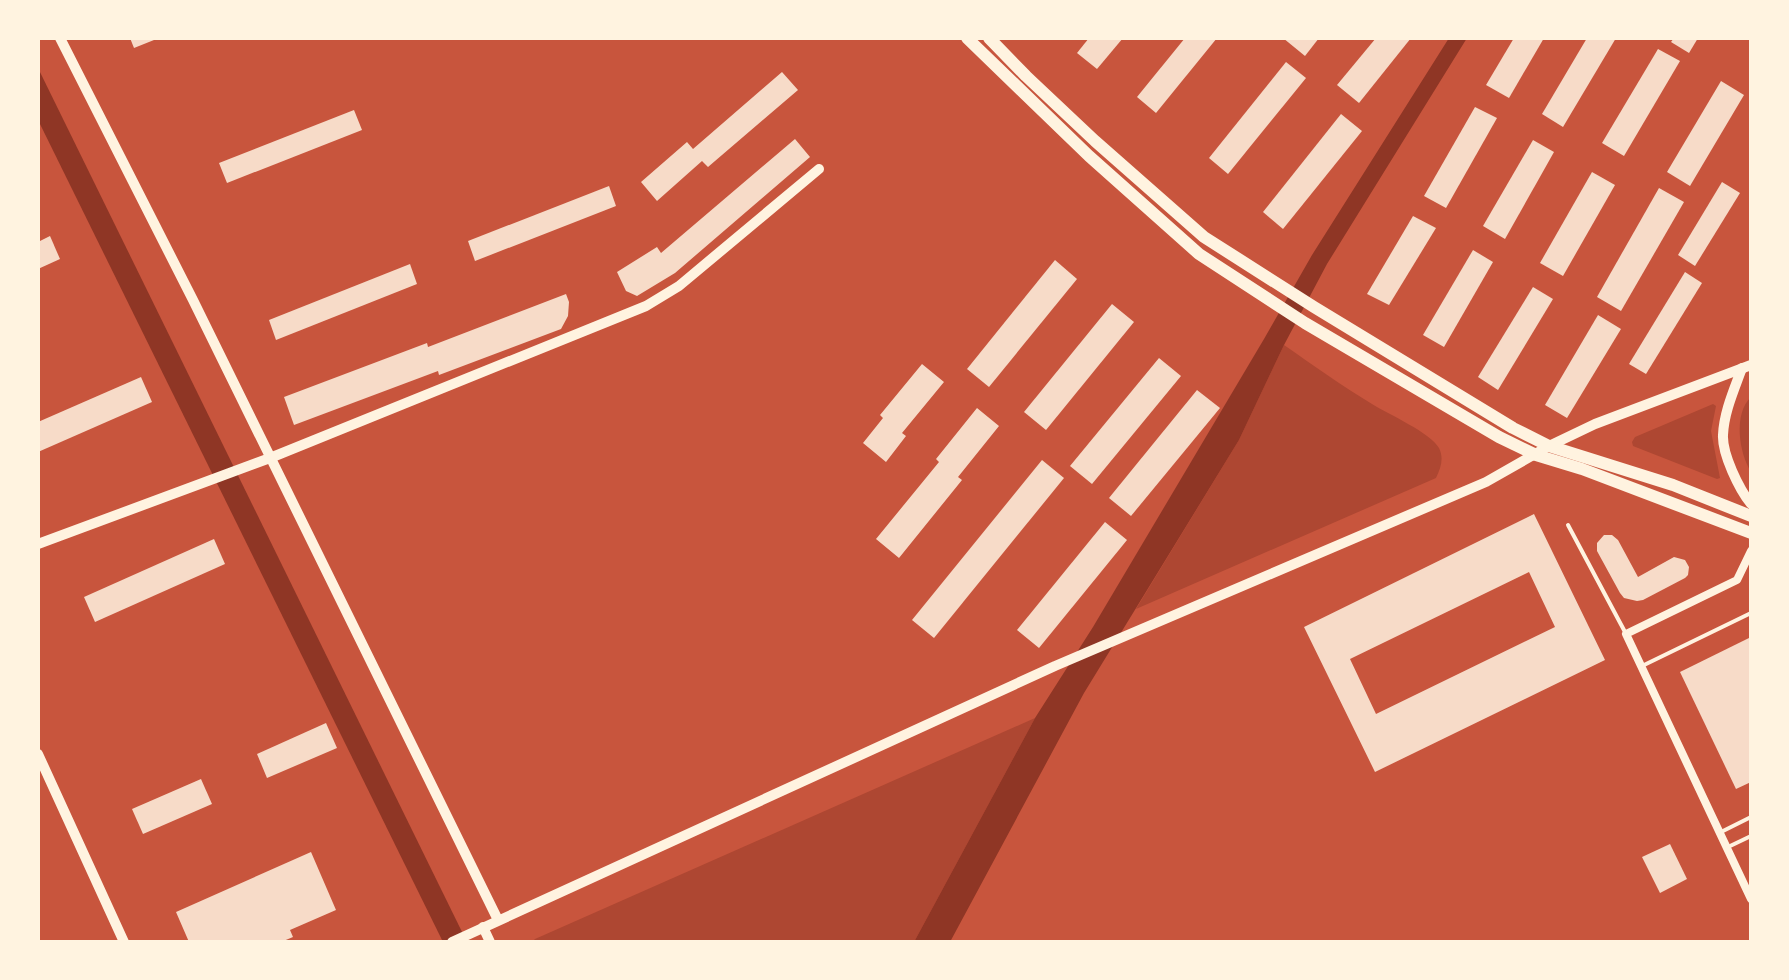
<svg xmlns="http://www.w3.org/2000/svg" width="1789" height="980" font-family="'Golos Text',sans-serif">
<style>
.green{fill:#ae4732}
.water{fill:#8f3625}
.building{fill:#f7dbc8;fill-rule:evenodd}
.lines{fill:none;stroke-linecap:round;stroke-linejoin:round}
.service{stroke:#fff3e0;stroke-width:4}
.minor{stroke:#fff3e0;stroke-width:8}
.tertiary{stroke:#fff3e0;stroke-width:10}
.secondary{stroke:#fff3e0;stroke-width:12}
</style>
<rect width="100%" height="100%" fill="#c8553d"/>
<g class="green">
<path d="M1284,345C1313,365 1342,386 1372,404C1388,414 1431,433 1439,448C1444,458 1441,468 1436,478L1136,609L1239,440Z"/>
<path d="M1751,397V472C1739,453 1733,414 1751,397Z"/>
<path d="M1713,404L1716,406L1711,431L1720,478L1717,479L1633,446L1632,442L1635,437Z"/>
<path d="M1035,718L914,942H532L535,939Z"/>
</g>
<g class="water">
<path d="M1449,38H1467L1327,264L1284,345L1239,440L1084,693L950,942H914L1035,718L1093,627L1264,339L1312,255Z"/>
<path d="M38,68L467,942H443L38,120Z"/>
</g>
<g class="building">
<path d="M130,38H159L134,48Z"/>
<path d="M1089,38H1123L1097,69L1077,53Z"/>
<path d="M1185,38H1217L1156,113L1137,97Z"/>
<path d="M1283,38H1319L1305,56Z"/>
<path d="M1376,38H1411L1359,103L1337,85Z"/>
<path d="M1514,38H1544L1509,98L1486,85Z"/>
<path d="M1587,38H1616L1563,127L1542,114Z"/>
<path d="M1674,38H1698L1689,53L1671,42Z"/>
<path d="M1658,49L1680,61L1624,156L1602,143Z"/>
<path d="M1286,62L1306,78L1228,174L1209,158Z"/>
<path d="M782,72L798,90L708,167L702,161L657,201L641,182L687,142L693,149Z"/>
<path d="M1721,81L1744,95L1690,186L1667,172Z"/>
<path d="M1475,107L1497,118L1446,208L1424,196Z"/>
<path d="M354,110L362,130L227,183L219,163Z"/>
<path d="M1341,114L1362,131L1283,229L1263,212Z"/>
<path d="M795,139L810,157L675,273L637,296L626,291L617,272L657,247L661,253Z"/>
<path d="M1533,140L1554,152L1505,239L1483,226Z"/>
<path d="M1592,172L1615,185L1563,276L1540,263Z"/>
<path d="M1722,182L1740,193L1695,266L1678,255Z"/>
<path d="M609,186L616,206L475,261L468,241Z"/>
<path d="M1659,188L1684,202L1621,311L1597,297Z"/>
<path d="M1413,216L1436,228L1389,305L1367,294Z"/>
<path d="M50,236L60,259L38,269V242Z"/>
<path d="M1473,250L1493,262L1444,347L1423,335Z"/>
<path d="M1055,260L1077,279L989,387L967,369Z"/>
<path d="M410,264L417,284L276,340L269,320Z"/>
<path d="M1685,272L1702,283L1646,374L1629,364Z"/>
<path d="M1533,287L1553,299L1498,390L1478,377Z"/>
<path d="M566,294L569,302L568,316L561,329L439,375L438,371L294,425L284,397L427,343L428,347Z"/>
<path d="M1112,304L1134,322L1046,430L1024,412Z"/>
<path d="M1598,315L1621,329L1567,418L1545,405Z"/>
<path d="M1159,358L1181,376L1092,484L1070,466Z"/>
<path d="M922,364L944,382L902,433L906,436L886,462L863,443L883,418L880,415Z"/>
<path d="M141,377L152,402L38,452V422Z"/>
<path d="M1197,390L1220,408L1131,516L1109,498Z"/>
<path d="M977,408L999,426L958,477L962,480L899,558L876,539L939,462L936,459Z"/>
<path d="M1042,460L1064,478L934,638L912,620Z"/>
<path d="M1534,514L1605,660L1375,772L1304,627ZM1529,572L1555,627L1376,714L1350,659Z"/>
<path d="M1105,522L1127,540L1039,648L1017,630Z"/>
<path d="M1604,535H1612L1618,540L1638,577L1674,557L1685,560L1689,567L1688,575L1685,578L1643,600L1637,601L1624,598L1620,593L1597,551V543Z"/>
<path d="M214,539L225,564L95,622L84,597Z"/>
<path d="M1751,637V782L1736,789L1680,672Z"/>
<path d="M326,723L337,748L267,778L257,754Z"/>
<path d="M201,779L212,804L143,834L132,809Z"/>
<path d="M1670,844L1687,879L1660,893L1642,857Z"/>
<path d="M311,852L336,910L290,930L293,937L281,942H189L176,912Z"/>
</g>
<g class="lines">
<g class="service">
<path d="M1568,525L1625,632"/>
<path d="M1642,666L1751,613"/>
<path d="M1721,832L1751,817"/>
<path d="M1728,847L1751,836"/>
</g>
<path class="minor" d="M1751,551L1737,580L1626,634L1751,899"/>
<g class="tertiary">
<path d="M60,38L193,300L498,920"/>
<path d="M1742,368C1734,390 1724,412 1723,435C1722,454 1739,489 1751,504"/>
<path d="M38,544L270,458L646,306L679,286L819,169"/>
<path d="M38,754L124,942"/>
<path d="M483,927L490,942"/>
<path d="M452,942L1055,666L1486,482L1549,446L1595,424L1751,365"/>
</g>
<g class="secondary">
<path d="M967,38L1089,156L1199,254L1305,323L1499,437L1536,455L1582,469L1751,533"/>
<path d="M989,38L1026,76L1095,141L1204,237L1314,307L1513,428L1549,446L1673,485L1751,516"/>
</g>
</g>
<rect width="1789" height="980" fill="none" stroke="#fff3e0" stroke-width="80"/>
</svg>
